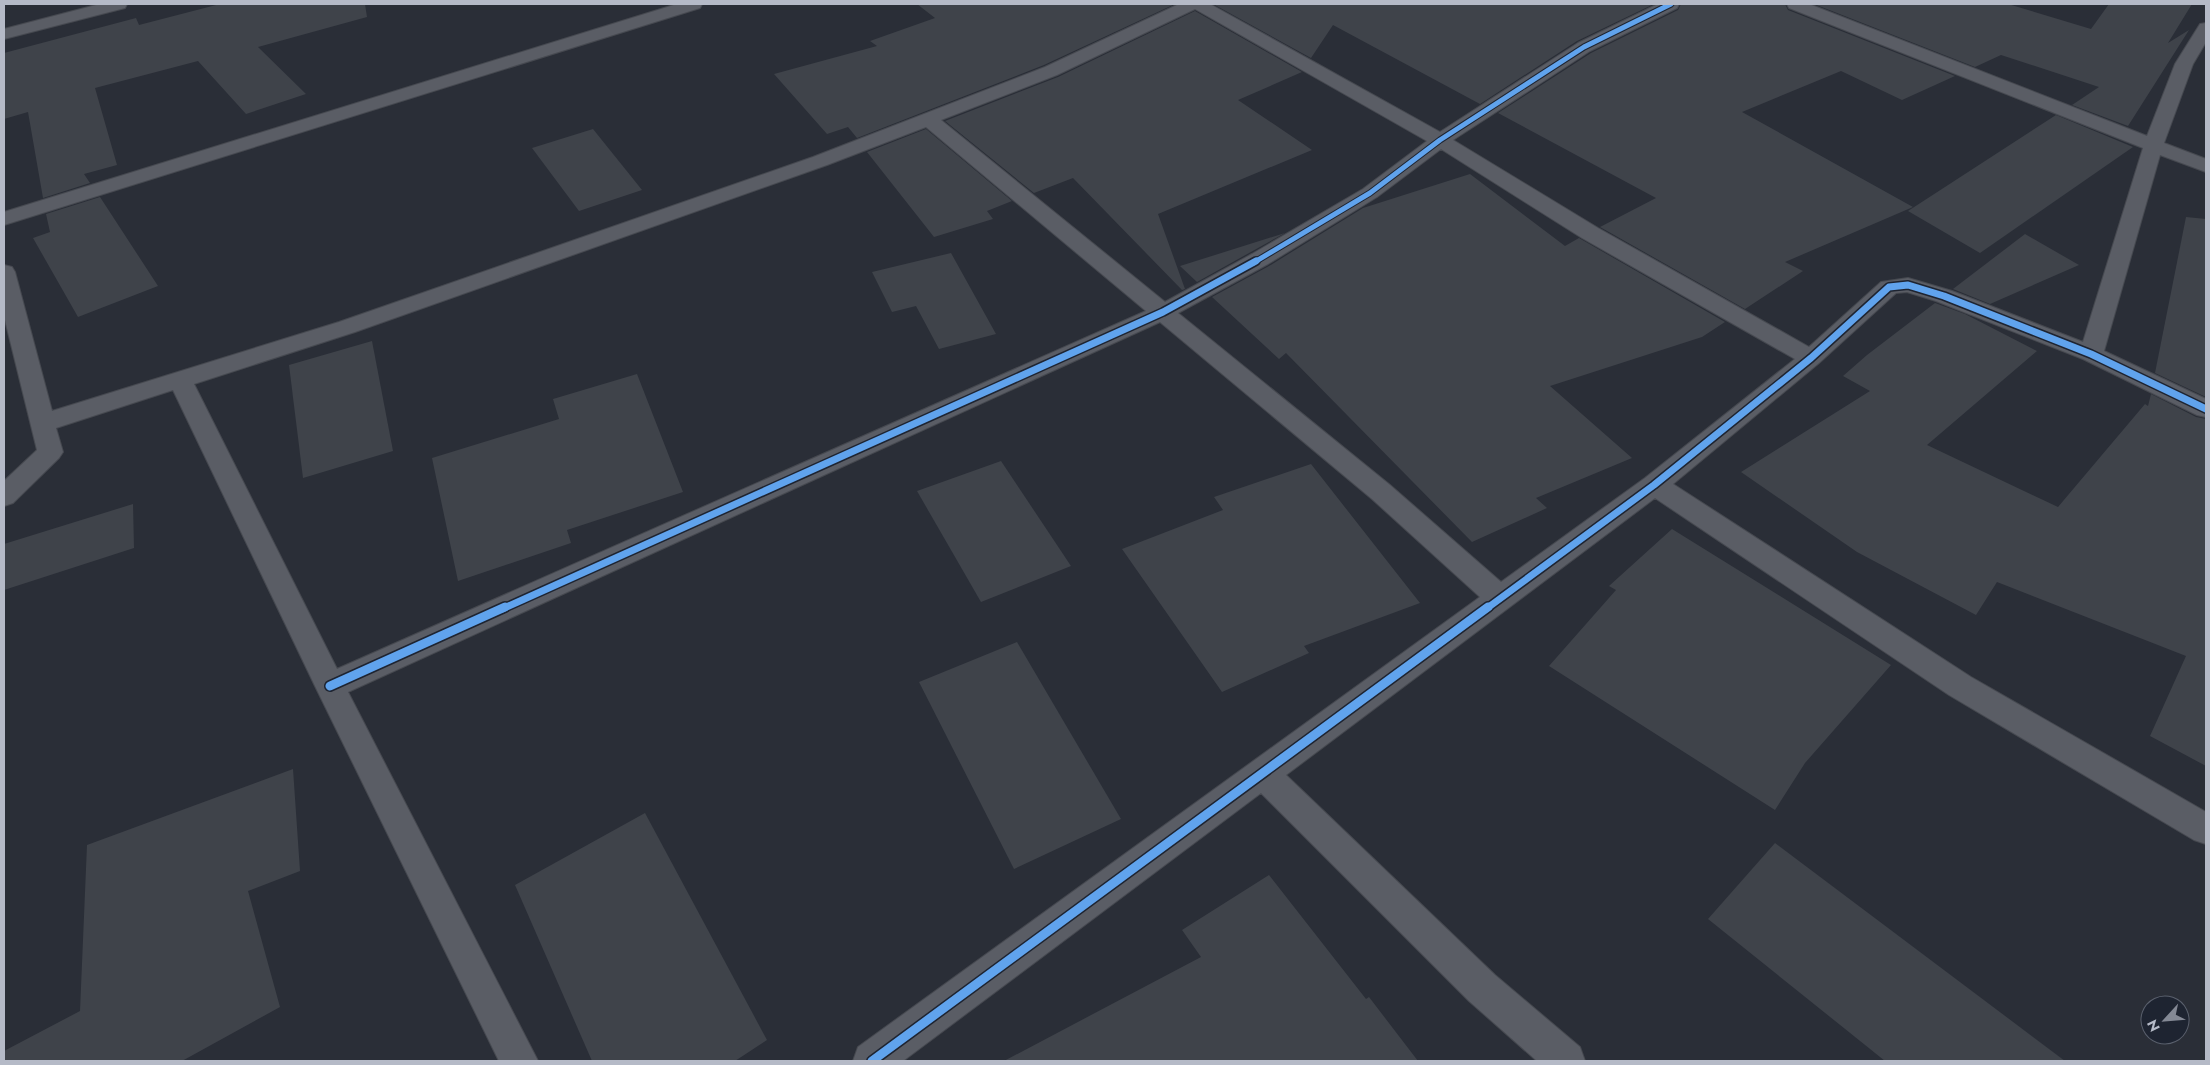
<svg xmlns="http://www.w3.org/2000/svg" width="2210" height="1065" font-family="Jost,sans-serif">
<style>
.building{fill:#3f434a}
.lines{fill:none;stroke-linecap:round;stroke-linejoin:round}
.minor-casing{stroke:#464950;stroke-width:2}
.minor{fill:#5a5d65;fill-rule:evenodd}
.cycleway-far2-casing{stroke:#1e2431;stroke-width:7}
.cycleway-far1-casing{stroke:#1e2431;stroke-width:10}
.cycleway-casing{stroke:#1e2431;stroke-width:12}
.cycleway-far2{stroke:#60a3ed;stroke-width:5}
.cycleway-far1{stroke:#60a3ed;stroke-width:7}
.cycleway{stroke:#60a3ed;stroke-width:9}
</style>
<rect width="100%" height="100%" fill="#2a2e37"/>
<g class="building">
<path d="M220,4H365L367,17L258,47L306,94L246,114L198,61L95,88L117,165L84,174L90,183L43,198L28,112L4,119V53L136,18L139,25Z"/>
<path d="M917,4H1175L1044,65L857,138L848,127L827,134L774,74L877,46L870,41L935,18Z"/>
<path d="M1213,4H1654L1577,41L1480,104L1333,25L1311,58Z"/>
<path d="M1681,4H1785L1788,10L1955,76L1902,100L1841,71L1742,112L1913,207L1785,262L1803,271L1745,309L1600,227L1656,198L1498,113L1591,53L1678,10Z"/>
<path d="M1814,4H2008L2091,29L2109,4H2192L2168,43L2189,30L2128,126L2072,105L2099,87L2001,55L1975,67Z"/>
<path d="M1195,11L1302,72L1238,100L1312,150L1158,214L1185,289L1182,290L1073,178L1034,193L945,121L1058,77Z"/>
<path d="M2056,115L2133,147L1980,253L1908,211Z"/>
<path d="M593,129L642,190L579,211L532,148Z"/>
<path d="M926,129L1012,201L987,211L993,219L934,237L867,152Z"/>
<path d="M1470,174L1565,246L1579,238L1725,322L1702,337L1550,386L1632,458L1536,498L1547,508L1472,542L1286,353L1279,359L1212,297L1269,266L1363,208Z"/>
<path d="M100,197L158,286L78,317L33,238L50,232L46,214Z"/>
<path d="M2186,217L2206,219V397L2155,373Z"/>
<path d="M1285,233L1197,282L1180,266Z"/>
<path d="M2025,234L2079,265L1990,304L1953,289Z"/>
<path d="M951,253L996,334L939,349L916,306L892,312L872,272Z"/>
<path d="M1935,303L1965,314L2037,351L1927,445L2058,507L2145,404L2148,406L2151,394L2196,417L2206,419V766L2150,736L2186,656L1997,582L1976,615L1857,552L1741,472L1870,391L1843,376L1867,355Z"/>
<path d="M372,341L393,451L303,478L289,365Z"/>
<path d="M637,374L683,492L567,530L571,543L458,581L432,458L559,419L553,399Z"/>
<path d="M1001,461L1071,566L981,602L917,491Z"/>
<path d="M1311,464L1420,603L1304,646L1309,653L1222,692L1122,549L1223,510L1214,497Z"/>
<path d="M133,504L134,548L4,590V544Z"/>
<path d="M1672,529L1891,665L1805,763L1775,810L1549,666L1616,590L1609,586Z"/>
<path d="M1017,642L1121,819L1014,869L919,682Z"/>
<path d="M293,769L300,871L248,891L280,1007L182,1061H4V1051L80,1011L87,845Z"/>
<path d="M645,813L767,1040L735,1061H592L515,885Z"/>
<path d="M1775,843L2065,1061H1885L1708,919Z"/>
<path d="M1269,875L1366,999L1369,997L1418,1061H1004L1201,957L1182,930Z"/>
</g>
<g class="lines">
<g class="minor-casing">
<g id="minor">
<path d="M100,4H127L125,8L4,39V29Z"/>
<path d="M677,4H702L700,8L4,225V212Z"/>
<path d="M1179,4H1210L1440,132L1578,43L1658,4H1679L1677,8L1590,51L1453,140L1598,228L1809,347L1881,282L1908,278L1952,291L2083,342L2143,148L1789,8L1787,4H1809L2147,136L2175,64L2200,24L2206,23V42L2193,64L2164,143L2206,159V172L2160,155L2104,351L2206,399V417L2197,415L2083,359L1936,301L1907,292L1896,293L1819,363L1673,484L1971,677L2206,812V844L2194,840L1949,695L1655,498L1286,775L1495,975L1580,1047L1585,1061H1537L1469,1001L1261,793L903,1061H853L858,1047L1480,597L1372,499L1160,322L348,692L538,1061H499L315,686L173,390L56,428L63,452L59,458L13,503L4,506V481L37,450L4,316V265L12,267L15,272L52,411L339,322L813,157L1045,67ZM1195,9L1427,141L1363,189L1252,254L1165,302L941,120L1057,75ZM926,127L1146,311L337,669L194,384L355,332L827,165ZM1441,149L1582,238L1795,359L1645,478L1501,582L1390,485L1178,313L1268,264L1377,197Z"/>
</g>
</g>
<use href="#minor" class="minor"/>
<g class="cycleway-far2-casing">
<path id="cycleway-far2" d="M1253,263L1370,193L1440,140L1584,47L1671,4"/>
</g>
<g class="cycleway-far1-casing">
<g id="cycleway-far1">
<path d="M502,609L1163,312L1256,261"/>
<path d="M1486,609L1654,485L1811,358L1889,287L1908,285L1944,296L2091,354L2206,409"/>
</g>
</g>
<g class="cycleway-casing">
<g id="cycleway">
<path d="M330,686L505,607"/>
<path d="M872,1061L1488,607"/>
</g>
</g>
<use href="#cycleway-far2" class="cycleway-far2"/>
<use href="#cycleway-far1" class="cycleway-far1"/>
<use href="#cycleway" class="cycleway"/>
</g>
<rect width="2210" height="1065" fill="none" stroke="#b5bac7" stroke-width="10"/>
<g transform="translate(2165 1020) rotate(244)"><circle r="24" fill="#1e2431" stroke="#5a606d"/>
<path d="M0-4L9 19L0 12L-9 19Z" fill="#848995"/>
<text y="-8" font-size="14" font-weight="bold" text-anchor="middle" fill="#b5bac7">N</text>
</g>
</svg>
